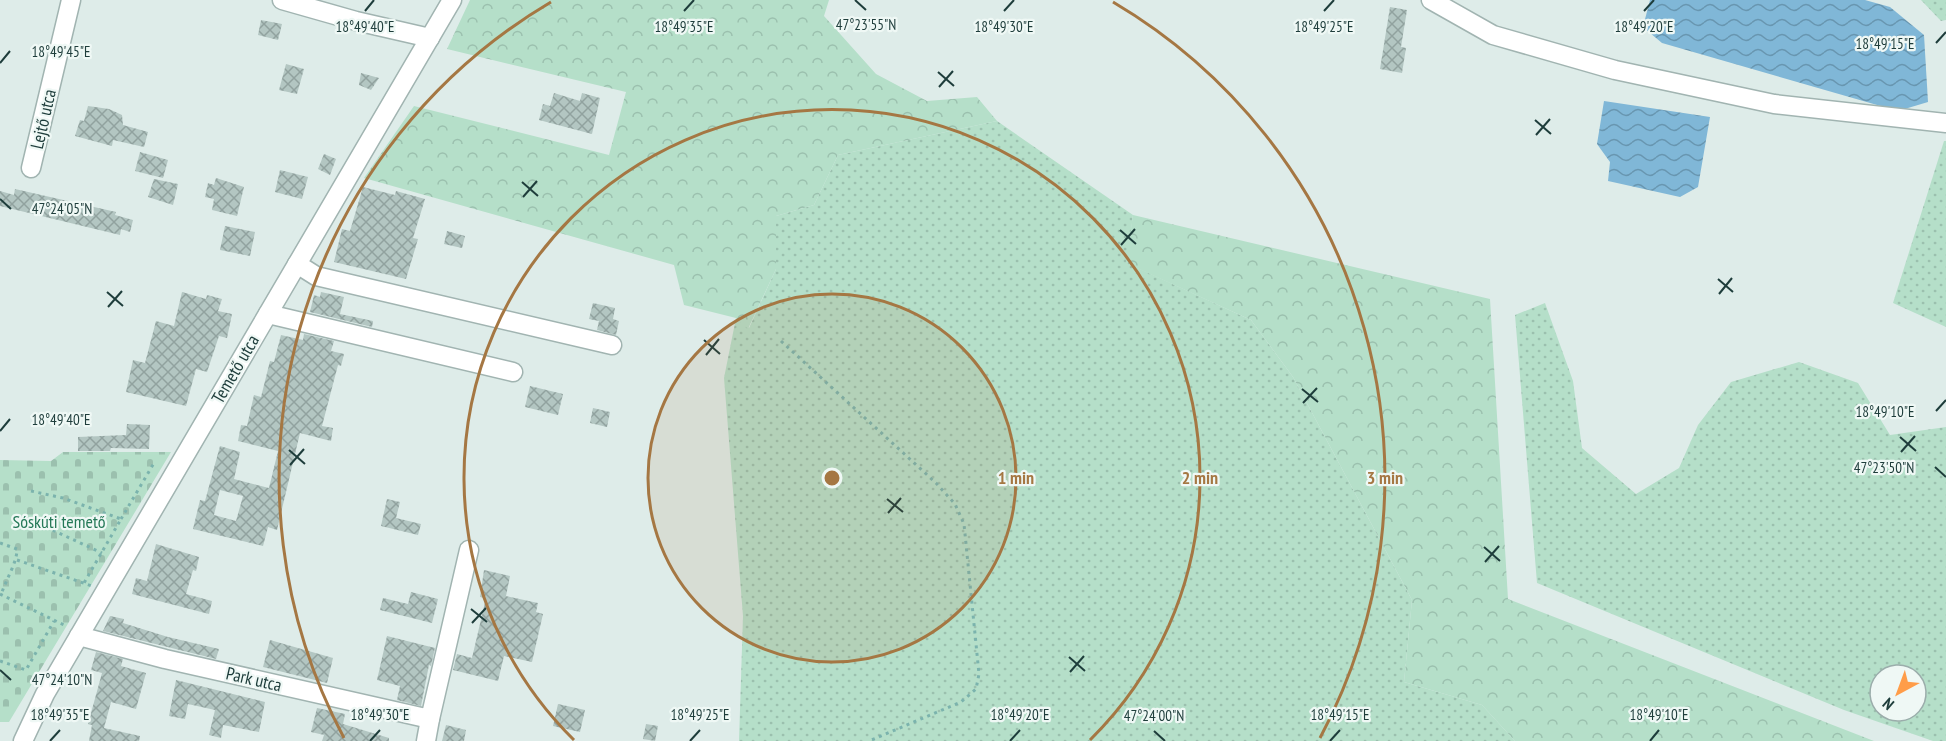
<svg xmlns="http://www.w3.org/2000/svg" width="1946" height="741" font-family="'PT Sans Narrow',sans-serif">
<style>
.grass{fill:url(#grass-dots);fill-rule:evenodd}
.forest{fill:url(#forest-crowns)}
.cemetery{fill:url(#cemetery-stones)}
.water{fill:url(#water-waves)}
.building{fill:url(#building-cross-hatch);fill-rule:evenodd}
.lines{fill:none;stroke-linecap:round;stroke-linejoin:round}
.minor-casing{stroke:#a1b4b1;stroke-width:21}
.path{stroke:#7bb3ad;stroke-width:3;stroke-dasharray:3 4.5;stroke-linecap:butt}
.minor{stroke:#fff;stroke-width:18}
.ticks{fill:none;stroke:#1e3d3b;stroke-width:2}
.ring{fill:none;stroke:#a57743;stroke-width:3}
.labels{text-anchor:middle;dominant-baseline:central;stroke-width:4.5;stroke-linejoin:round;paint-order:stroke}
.street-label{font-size:18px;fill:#1e3d3b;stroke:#eff8f5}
.park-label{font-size:18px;fill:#247857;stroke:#eff8f5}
.ticks-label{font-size:15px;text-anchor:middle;fill:#1e3d3b;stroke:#eff8f5;stroke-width:4.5;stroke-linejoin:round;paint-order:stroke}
.centre{fill:#a57743;stroke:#eff8f5;stroke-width:3}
.ring-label{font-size:18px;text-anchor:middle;font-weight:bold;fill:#a57743;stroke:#eff8f5;stroke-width:4.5;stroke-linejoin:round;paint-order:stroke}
</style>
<defs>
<pattern id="grass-dots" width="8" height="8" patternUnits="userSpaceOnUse" patternTransform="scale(1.5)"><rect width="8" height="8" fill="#b5dfc9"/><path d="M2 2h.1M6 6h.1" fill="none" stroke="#9bc0ae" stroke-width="1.8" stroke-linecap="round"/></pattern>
<pattern id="forest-crowns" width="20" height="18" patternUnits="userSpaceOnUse" patternTransform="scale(1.5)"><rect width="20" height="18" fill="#b5dfc9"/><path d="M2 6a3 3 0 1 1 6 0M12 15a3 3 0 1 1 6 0" fill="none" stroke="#9bc0ae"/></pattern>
<pattern id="cemetery-stones" width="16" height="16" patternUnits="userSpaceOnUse" patternTransform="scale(1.5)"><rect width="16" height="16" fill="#b5dfc9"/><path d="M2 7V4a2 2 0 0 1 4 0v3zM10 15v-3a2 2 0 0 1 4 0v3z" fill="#9bc0ae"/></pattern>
<pattern id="water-waves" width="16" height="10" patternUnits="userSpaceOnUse" patternTransform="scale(1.5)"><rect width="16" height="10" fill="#80b7d7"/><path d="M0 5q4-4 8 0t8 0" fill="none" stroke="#6896b0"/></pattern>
<pattern id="building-cross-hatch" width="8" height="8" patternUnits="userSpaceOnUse" patternTransform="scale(1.5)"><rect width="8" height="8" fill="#b3c6c2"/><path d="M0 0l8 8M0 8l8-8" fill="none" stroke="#91a29f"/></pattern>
</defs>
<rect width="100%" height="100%" fill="#deece9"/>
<g class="grass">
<path d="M1921,0H1946V20L1941,21Z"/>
<path d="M997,121L1133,215L1127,263L1251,320L1293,377L1412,600L1404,682L1482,705L1515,741H739L743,616L724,378L736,318L749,328L776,269V216L814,205L838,155Z"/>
<path d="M1944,141H1946V327L1893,303Z"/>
<path d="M1545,303L1573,381L1582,448L1636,494L1679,468L1698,425L1731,382L1799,362L1858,383L1890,435L1946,427V741H1933L1844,710L1537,583L1515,315ZM1880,675H1916V711H1880Z"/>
</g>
<g class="forest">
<path d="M470,0H829L824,16L876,74L927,101L977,97L997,121L838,155L814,205L776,216V269L748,329L736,318L684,305L674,265L364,178L414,106L609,155L626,92L447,49Z"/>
<path d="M1133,215L1490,299L1508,599L1874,741H1515L1482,705L1404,682L1412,600L1293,377L1251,320L1126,263Z"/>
</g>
<path class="cemetery" d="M63,452H171L9,722H0V460L51,461Z"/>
<g class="water">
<path d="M1650,0H1865L1890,7L1924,35L1928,102L1898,111L1662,43L1643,27Z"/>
<path d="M1604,101L1710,117L1698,187L1680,197L1608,181L1610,162L1597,144Z"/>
</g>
<g class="building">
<path d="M1390,7L1407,10L1401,47L1406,48L1402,73L1380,69Z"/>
<path d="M261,20L282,24L278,40L258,35Z"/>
<path d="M286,64L304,69L297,94L279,90Z"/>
<path d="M361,73L379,78L371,90L359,85Z"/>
<path d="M554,93L580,101L582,93L600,98L592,134L539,120L543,104L550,106Z"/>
<path d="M88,106L109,109L122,115L123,125L148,132L144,147L113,140L112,146L75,136L80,120L84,121Z"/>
<path d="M140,152L168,160L163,178L135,171Z"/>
<path d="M324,154L336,159L330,175L318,169Z"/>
<path d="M280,170L308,177L302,199L275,192Z"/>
<path d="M216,178L244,187L237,216L212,210L214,199L205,197L208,183L214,185Z"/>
<path d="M154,179L178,184L173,205L148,197Z"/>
<path d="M363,187L395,195L396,191L425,199L413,238L418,239L406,279L334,262L342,229L350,231Z"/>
<path d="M15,189L116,212L115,215L133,220L130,232L121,229L120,235L0,206V191L14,195Z"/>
<path d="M225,226L255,232L250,256L220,250Z"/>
<path d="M447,231L465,236L462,248L444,244Z"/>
<path d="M182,292L206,299L207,295L222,299L218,311L232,314L227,338L219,336L207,372L196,369L186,406L126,392L133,360L145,363L156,321L174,326Z"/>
<path d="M321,292L344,297L340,314L373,321L372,327L310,312L314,295L320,297Z"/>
<path d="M593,303L615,308L613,319L619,321L616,335L597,330L599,321L589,319Z"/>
<path d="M304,334L334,341L331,351L344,354L341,366L338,365L322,426L333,428L331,441L300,433L277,530L268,527L263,546L193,529L200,500L205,501L220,446L240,452L234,479L269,488L278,451L238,441L241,425L247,426L254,395L261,397L270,361L274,362L281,335L303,340ZM220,490L243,496L236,521L214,515Z"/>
<path d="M530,386L563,394L558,415L525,407Z"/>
<path d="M593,408L610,412L607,427L590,423Z"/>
<path d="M127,424L150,425L149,449L111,448L110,451H78V437L126,435Z"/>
<path d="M387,499L400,502L396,518L421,524L418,535L381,526Z"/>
<path d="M156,544L199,557L196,571L193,570L186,594L212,601L209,614L132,594L136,578L147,581Z"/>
<path d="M484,570L510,576L506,596L538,603L536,612L543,614L532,662L504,656L498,681L453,670L457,654L472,658L486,598L480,597Z"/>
<path d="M411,592L438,599L432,623L380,610L383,598L408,604Z"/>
<path d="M110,616L124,619L123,623L168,637L219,649L216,659L103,631Z"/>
<path d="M387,636L435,648L431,666L429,665L421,706L397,700L400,686L377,680Z"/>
<path d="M270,640L333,658L327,683L263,667Z"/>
<path d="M96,652L123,659L121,666L146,673L136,709L111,702L104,728L140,736L139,741H89L92,725L88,724L102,673L91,670Z"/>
<path d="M176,680L265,702L259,732L223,725L221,738L209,735L215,710L188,704L185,719L169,716Z"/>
<path d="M558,704L585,710L580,732L553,726Z"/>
<path d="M317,708L345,714L343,724L389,738V741H322L324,735L311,732Z"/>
<path d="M646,724L658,726L655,741L643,739Z"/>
<path d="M446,725L466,730L464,741H442Z"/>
</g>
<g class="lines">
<g class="minor-casing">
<g id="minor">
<path d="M282,0L356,21L430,38"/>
<path d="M1431,0L1493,35L1615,70L1774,104L1946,123"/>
<path d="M31,168L71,0"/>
<path d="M297,264L316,276L612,345"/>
<path d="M268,314L513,372"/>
<path d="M79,636L165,659L430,719L469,550"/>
<path d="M23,741L45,694L79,636L452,0"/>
<path d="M426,741L430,719"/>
</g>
</g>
<g class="path">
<path d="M781,341L936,483L955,504L964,524L979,674L976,689L961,702L869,741"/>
<path d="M31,491L63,498L121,519L84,583"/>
<path d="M121,519L154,463"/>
<path d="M24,522L48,528L102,553"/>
<path d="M0,543L17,549C17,563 6,579 1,595"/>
<path d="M17,560L92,586"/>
<path d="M0,594L66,626"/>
<path d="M0,661L26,670L54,621"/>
</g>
<use href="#minor" class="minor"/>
</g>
<path class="ticks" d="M855,0L866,10M365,11L374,0M684,11L694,0M1004,11L1014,0M1324,11L1334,0M1644,11L1654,0M1936,43L1946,32M0,63L10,51M938,72L954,86M939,87L953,71M1535,120L1551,134M1536,135L1550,119M522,182L538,196M523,197L537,181M0,199L11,209M1120,230L1136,244M1121,245L1135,229M1718,279L1733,292M107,292L123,306M1719,294L1732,278M108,307L122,291M704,340L720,354M706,355L719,339M1302,389L1318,402M1303,403L1317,388M1936,411L1946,400M0,431L10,419M1900,437L1916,451M289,450L305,464M1901,452L1915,436M290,465L304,449M1935,467L1946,477M887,499L903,512M888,513L901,498M1484,547L1500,561M1485,562L1499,546M471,609L487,622M472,623L486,608M1069,657L1085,671M0,670L11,680M1070,672L1084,656M1154,731L1165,741M50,741L60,730M370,741L380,730M690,741L700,730M1010,741L1020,730M1330,741L1340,730M1650,741L1659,730"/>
<circle cx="832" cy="478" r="184" fill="#a57743" fill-opacity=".12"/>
<g class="ring">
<circle cx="832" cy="478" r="184"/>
<path d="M574 740A368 368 0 1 1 1090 740"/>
<path d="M344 738A553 553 0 0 1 551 2M1113 2A553 553 0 0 1 1320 738"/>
</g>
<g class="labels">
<g class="street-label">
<text transform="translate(43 119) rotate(-77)">Lejtő utca</text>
<text transform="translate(235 369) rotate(-60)">Temető utca</text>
<text transform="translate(254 679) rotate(13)">Park utca</text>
</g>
<g class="park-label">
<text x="59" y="521">Sóskúti temető</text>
</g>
</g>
<g class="ticks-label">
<text x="866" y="30">47°23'55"N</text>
<text x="365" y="32">18°49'40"E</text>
<text x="684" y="32">18°49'35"E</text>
<text x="1004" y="32">18°49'30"E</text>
<text x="1324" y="32">18°49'25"E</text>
<text x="1644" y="32">18°49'20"E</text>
<text x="1885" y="49">18°49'15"E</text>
<text x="61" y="57">18°49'45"E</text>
<text x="62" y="214">47°24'05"N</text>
<text x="1885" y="417">18°49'10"E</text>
<text x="61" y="425">18°49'40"E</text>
<text x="1884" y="473">47°23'50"N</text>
<text x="62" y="685">47°24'10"N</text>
<text x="60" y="720">18°49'35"E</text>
<text x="380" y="720">18°49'30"E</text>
<text x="700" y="720">18°49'25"E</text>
<text x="1020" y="720">18°49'20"E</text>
<text x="1340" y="720">18°49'15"E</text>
<text x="1659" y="720">18°49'10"E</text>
<text x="1154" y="721">47°24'00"N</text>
</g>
<circle cx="832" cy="478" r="9" class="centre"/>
<g class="ring-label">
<text x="1016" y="484">1 min</text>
<text x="1200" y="484">2 min</text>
<text x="1385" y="484">3 min</text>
</g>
<g transform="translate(1898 693) rotate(221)"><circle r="28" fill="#eff8f5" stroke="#9badab" stroke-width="1.5"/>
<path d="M0-4.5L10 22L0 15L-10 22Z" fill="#ff9d49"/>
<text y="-9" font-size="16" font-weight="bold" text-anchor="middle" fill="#1e3d3b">N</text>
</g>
</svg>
